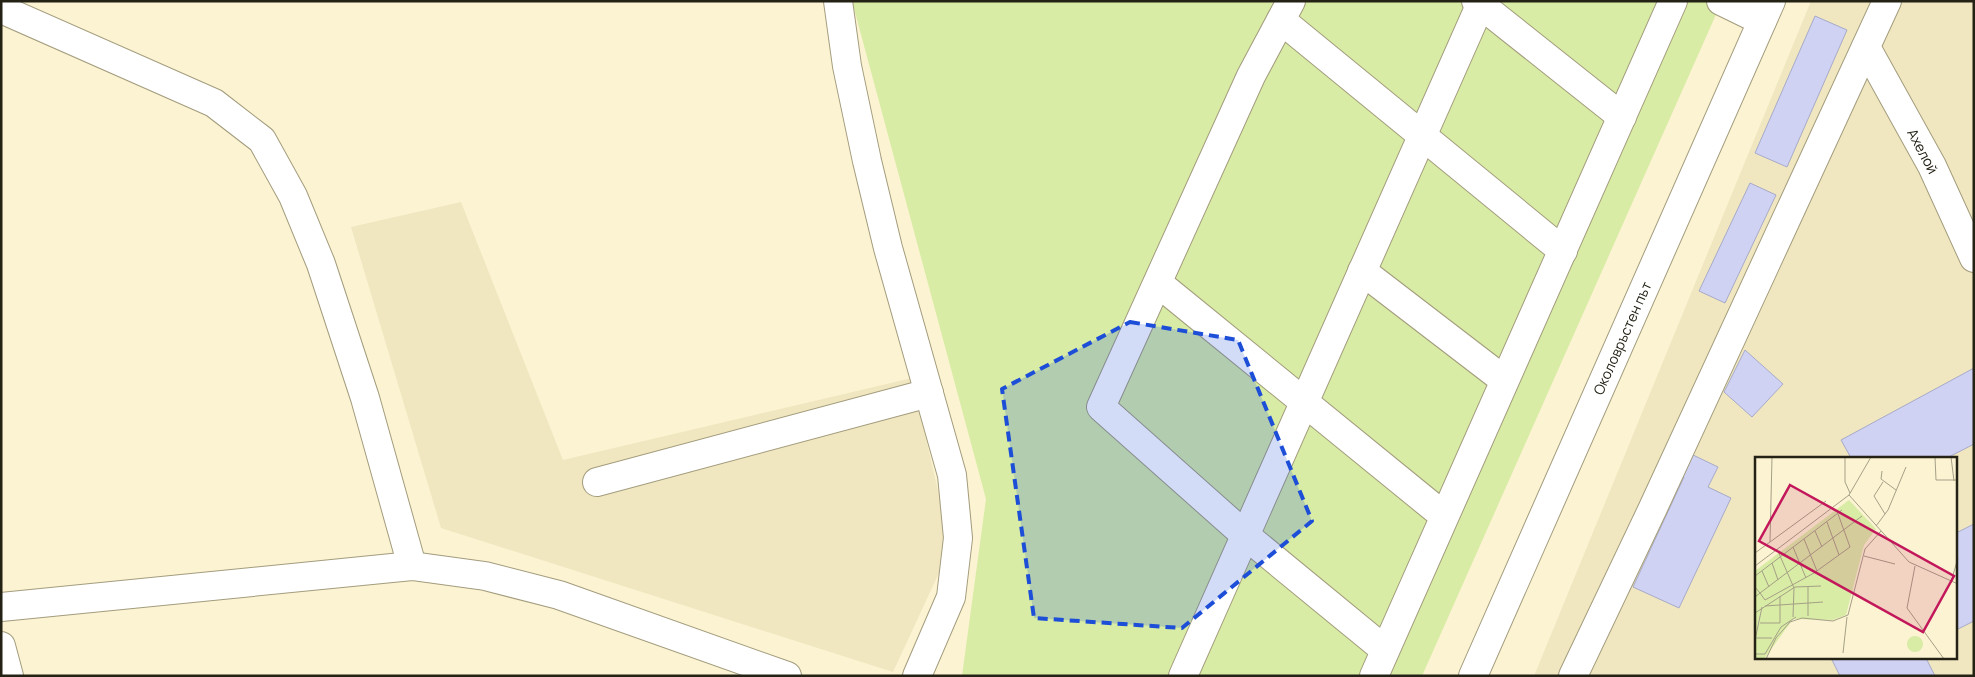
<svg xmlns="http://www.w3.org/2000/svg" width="1975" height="677" font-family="Manrope,sans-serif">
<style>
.built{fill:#f0e7c0;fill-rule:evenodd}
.green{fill:#d8eca5}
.building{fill:#cfd2f2;stroke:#a7aac8}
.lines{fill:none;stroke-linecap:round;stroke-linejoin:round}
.minor-casing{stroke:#a39c7d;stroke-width:30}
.minor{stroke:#fff;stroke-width:28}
.marked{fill:#1d4ed8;fill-opacity:0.2;stroke:#1d4ed8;stroke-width:4;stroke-dasharray:10 6;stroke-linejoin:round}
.labels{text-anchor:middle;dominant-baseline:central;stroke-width:4;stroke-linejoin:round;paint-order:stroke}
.street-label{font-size:14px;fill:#242115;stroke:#fff}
.inset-road{fill:none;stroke:#a59f86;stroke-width:1}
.view{fill:#c2185b;fill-opacity:0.15;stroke:#c2185b;stroke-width:2.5}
.inset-edge{fill:none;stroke:#242115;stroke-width:2.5}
</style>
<rect width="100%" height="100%" fill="#fbf3d2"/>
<g class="built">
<path d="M1811,1H1974V676H1534ZM1756,458H1956V658H1756Z"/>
<path d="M461,202L563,460L912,378L951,547L893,672L441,528L351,227Z"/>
</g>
<path class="green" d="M852,1H1722L1422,676H962L986,499Z"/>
<g class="building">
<path d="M1815,16L1847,30L1787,167L1755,153Z"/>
<path d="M1750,183L1776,195L1725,303L1699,291Z"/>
<path d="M1745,350L1783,384L1752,417L1724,392Z"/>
<path d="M1974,368V444L1947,458H1851L1841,440Z"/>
<path d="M1691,454L1718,467L1708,487L1731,498L1679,608L1633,587L1684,477L1680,475Z"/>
<path d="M1974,524V621L1956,630V533Z"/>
<path d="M1831,658H1926L1935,676H1840Z"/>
</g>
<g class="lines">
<g class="minor-casing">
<g id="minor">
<path d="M838,1L847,66L867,161L888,248L952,475L958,538L951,597L917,676"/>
<path d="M1291,1L1251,76L1101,407L1245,535L1385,650"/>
<path d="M1476,1L1622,117"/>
<path d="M1721,1L1762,21"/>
<path d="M1,9L214,103L262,140L293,196L321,264L365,398L412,566"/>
<path d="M1281,20L1563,251"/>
<path d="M1866,47L1932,166L1974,258"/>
<path d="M1362,271L1504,380"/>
<path d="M1158,283L1444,516"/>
<path d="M597,482L929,393"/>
<path d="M1,607L412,566L485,576L559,595L787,676"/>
<path d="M1,646L9,676"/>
<path d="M1183,676L1482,1"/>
<path d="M1374,676L1673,1"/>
<path d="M1473,676L1771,1"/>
<path d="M1573,676L1652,510L1887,1"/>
</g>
</g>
<use href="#minor" class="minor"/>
</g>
<path class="marked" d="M1130,322L1238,340L1312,521L1182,628L1034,618L1002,389Z"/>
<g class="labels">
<g class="street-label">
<text transform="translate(1923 151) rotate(62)">Ахелой</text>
<text transform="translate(1622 338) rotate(-66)">Околовръстен път</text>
</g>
</g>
<g transform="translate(1755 457)">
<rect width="202" height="202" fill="#fbf3d2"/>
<path d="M94,43L121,72L109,88L91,158L78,163L38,162L9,202H0V114ZM152 187a8 8 0 1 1 16 0a8 8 0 1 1-16 0Z" fill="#d8eca5"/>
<path class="inset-road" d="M90,0V25L95,36M180,0L181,23H203M196,0L199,24M127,14L126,22L141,33M128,25L119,39L130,57M94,38L154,105L203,127M72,65L84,98M121,69L133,53L151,10M60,74L67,90M49,82L62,114M15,85L17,0M38,90L51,121M22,92L39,131L38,160M0,96L71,44M109,99L140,107M17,106L23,123M0,109L94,38L116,0M160,109L152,151L189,202M7,114L14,130M0,119L87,53M196,125L203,101M0,130L5,136L107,59M25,139V166M0,140L5,136L10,143L59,116L95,90L83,57M10,149L68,145M0,156L40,130L66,129M53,159V129M5,166H25M0,181H17M0,183L7,150M88,196L92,160M0,197H10L26,170L41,160M11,202L21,181L35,165L47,161L78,164L93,158L110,92L126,74"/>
<path class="view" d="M35,28L199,119L168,175L4,84Z"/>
<rect width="202" height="202" class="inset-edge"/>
</g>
<rect width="1975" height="677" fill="none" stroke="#242115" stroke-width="5"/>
</svg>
